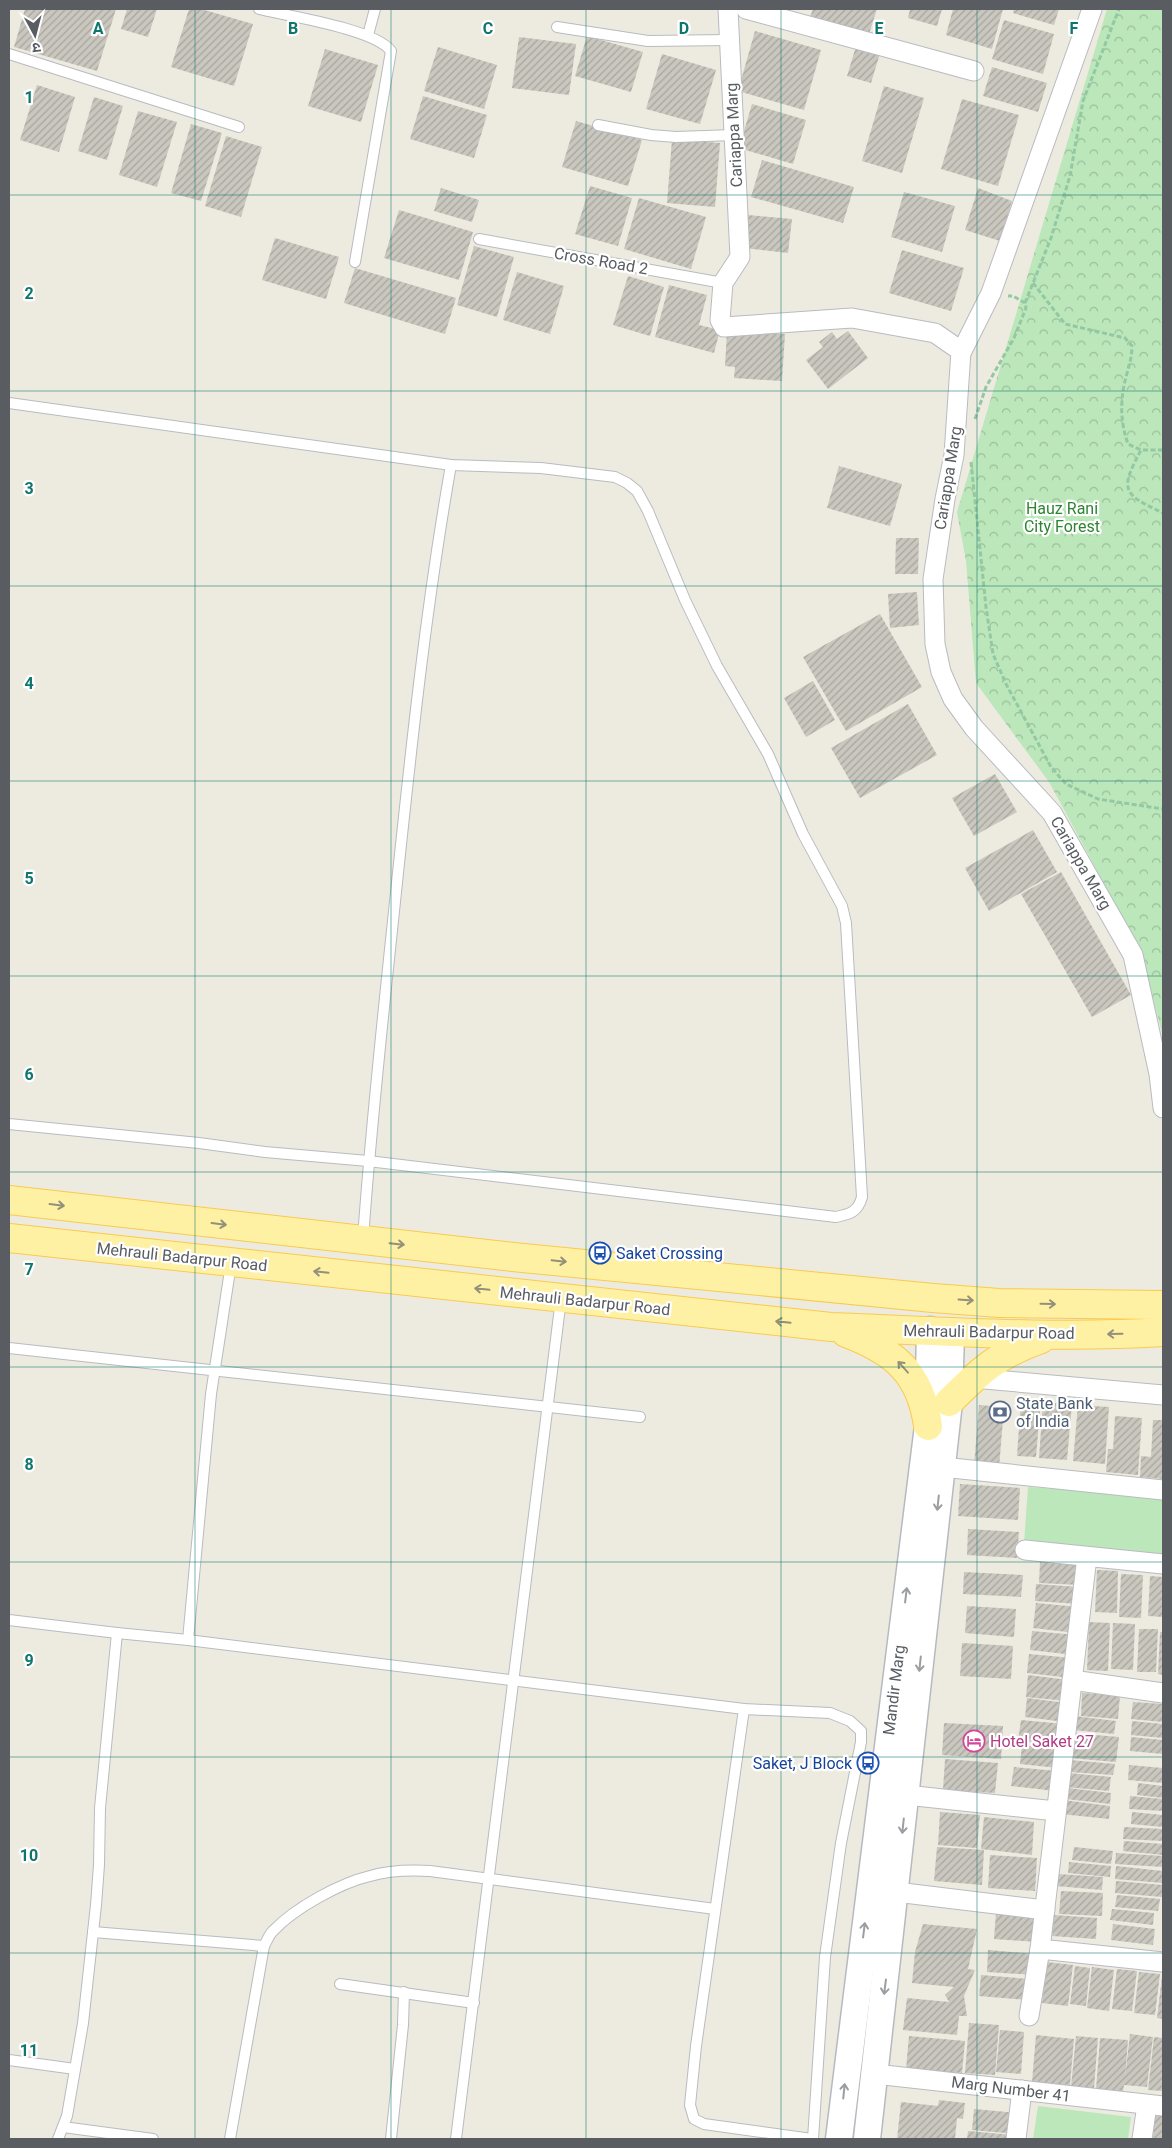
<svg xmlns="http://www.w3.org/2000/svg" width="1172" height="2148" font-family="Roboto,'Noto Sans Devanagari',sans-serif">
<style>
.forest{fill:url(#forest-crowns)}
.park{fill:#bbe7bb}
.building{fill:url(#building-hatch)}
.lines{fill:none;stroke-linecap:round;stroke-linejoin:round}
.lane-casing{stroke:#b8bbc0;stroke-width:12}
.street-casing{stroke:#b8bbc0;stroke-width:21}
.secondary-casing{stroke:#b6bac0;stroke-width:29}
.primary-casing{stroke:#faca4d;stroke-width:30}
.path{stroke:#93c8a2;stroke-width:3;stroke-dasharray:5 2.5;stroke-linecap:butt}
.lane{stroke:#fff;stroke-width:10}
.street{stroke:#fff;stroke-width:19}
.secondary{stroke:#fff;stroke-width:26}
.primary{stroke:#fff1a4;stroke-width:28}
.oneway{stroke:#939179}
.oneway2{stroke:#9b9ea1}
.grid{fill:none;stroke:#0f766e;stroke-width:1;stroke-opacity:0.55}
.labels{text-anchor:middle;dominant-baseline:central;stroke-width:4.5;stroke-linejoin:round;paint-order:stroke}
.street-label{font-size:16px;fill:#595d62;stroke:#fff}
.park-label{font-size:16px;fill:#2e8433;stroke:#fff}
.transit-label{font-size:16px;fill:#164399;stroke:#fff;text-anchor:start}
.service-label{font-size:16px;fill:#4e5e75;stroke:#fff;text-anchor:start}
.hotel-label{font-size:16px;fill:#b23c85;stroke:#fff;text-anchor:start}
.grid-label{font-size:16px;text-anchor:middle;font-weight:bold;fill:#0f766e;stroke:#fff;stroke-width:4.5;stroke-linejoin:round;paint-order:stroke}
</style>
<defs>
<pattern id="forest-crowns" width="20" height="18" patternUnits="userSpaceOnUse" patternTransform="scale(1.25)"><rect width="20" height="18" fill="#bbe7bb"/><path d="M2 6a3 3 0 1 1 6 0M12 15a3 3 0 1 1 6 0" fill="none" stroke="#9bbe9b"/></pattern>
<pattern id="building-hatch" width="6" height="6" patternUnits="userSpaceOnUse" patternTransform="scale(1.25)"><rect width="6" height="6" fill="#cac7bf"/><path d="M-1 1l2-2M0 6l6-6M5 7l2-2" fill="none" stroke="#a7a59f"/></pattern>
</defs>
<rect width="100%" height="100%" fill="#edebe0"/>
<path class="forest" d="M1107,9H1163V1037L1141,952L1049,782L976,683L966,561L957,512Z"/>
<g class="park">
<path d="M1028,1487L1163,1497V1556L1024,1543Z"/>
<path d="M1038,2106L1131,2117L1128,2139H1033Z"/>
</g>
<g class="building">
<path d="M25,9H116L97,71L14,47Z"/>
<path d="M127,9H157L148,37L121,29Z"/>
<path d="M189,9H201L253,24L234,86L171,67Z"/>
<path d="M813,9H877L869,34L810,17Z"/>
<path d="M910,9H942L937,26L908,18Z"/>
<path d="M953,9H1003L992,49L946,35Z"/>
<path d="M1014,9H1059L1054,25L1013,13Z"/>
<path d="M1004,20L1054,34L1043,74L992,59Z"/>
<path d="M755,31L821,50L804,110L738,91Z"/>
<path d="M587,36L643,52L631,92L575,76Z"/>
<path d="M519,37L576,44L569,95L512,88Z"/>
<path d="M857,43L881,50L871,83L847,76Z"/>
<path d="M438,47L497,65L484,109L424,91Z"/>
<path d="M325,49L378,65L361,122L308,106Z"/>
<path d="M662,54L716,70L700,124L646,109Z"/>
<path d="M992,67L1047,83L1038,112L983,96Z"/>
<path d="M37,85L75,97L59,152L20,140Z"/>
<path d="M884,86L924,98L902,173L862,161Z"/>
<path d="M423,96L487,115L474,158L410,139Z"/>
<path d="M94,97L123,106L107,160L78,151Z"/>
<path d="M962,99L1019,115L998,186L941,169Z"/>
<path d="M752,104L806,120L793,164L739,148Z"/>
<path d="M138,111L177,122L157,187L119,175Z"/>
<path d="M576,121L642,140L628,186L562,167Z"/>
<path d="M191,124L222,133L201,201L171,193Z"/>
<path d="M226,136L262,147L241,217L205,206Z"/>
<path d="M672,139L720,143L715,207L667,203Z"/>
<path d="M762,160L854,187L843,223L751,197Z"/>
<path d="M590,186L632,198L618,246L575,234Z"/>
<path d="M441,188L479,200L472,222L434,211Z"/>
<path d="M978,188L1012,201L1000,241L965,230Z"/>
<path d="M904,192L955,206L942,252L891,237Z"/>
<path d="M639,198L706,217L691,269L624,249Z"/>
<path d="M399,210L473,232L459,280L384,258Z"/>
<path d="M748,215L792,219L788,253L744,248Z"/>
<path d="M275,238L339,257L326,299L262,280Z"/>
<path d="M474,246L514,257L497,317L457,305Z"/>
<path d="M902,250L964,268L951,311L889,293Z"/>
<path d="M355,268L456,298L445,334L344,303Z"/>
<path d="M517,272L564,286L550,334L503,320Z"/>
<path d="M628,276L664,287L650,336L613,325Z"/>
<path d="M669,285L707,295L699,325L720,330L714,353L655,337Z"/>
<path d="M727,331L785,334L782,381L734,378L735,367L725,366Z"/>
<path d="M848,331L868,358L828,389L806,360L823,347L819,342L832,332L837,339Z"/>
<path d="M839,466L902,484L890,526L827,508Z"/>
<path d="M896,538H919L918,574H895Z"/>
<path d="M917,592L919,625L890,628L888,594Z"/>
<path d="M880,614L922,687L846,731L803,657Z"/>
<path d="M813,681L835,720L806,737L784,698Z"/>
<path d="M908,704L937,755L860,798L831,748Z"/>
<path d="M995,774L1017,812L974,836L952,798Z"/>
<path d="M1033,830L1057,872L989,911L965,868Z"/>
<path d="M1061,872L1131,995L1092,1017L1021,894Z"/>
<path d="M1021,1398L1041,1399L1036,1457L1017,1456Z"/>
<path d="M1043,1402L1072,1404L1067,1460L1039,1458Z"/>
<path d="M979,1405L1004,1407L999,1468L974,1466Z"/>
<path d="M1078,1405L1109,1407L1105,1464L1073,1461Z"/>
<path d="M1115,1416L1142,1418L1138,1475L1106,1472L1108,1449H1113Z"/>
<path d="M1153,1420H1163V1479L1140,1477L1141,1456L1151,1457Z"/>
<path d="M960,1484L1020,1488L1018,1520L958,1516Z"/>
<path d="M968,1529L1019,1532L1017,1558L967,1555Z"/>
<path d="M1040,1562L1081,1563L1080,1585L1039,1583Z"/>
<path d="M1097,1570L1118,1571L1117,1613L1095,1612Z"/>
<path d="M964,1572L1023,1575L1021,1597L963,1594Z"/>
<path d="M1121,1574L1143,1575L1141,1618L1119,1617Z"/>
<path d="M1150,1576L1163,1577V1617L1148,1616Z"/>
<path d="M1036,1584L1079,1587L1078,1604L1035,1601Z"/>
<path d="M1036,1603L1079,1607L1076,1633L1033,1628Z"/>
<path d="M967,1606L1016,1609L1014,1637L965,1633Z"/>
<path d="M1089,1622L1110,1623L1108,1671L1087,1670Z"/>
<path d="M1113,1623L1135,1624L1133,1670L1111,1669Z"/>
<path d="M1139,1629H1158L1156,1672H1137Z"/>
<path d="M1032,1631L1076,1635L1074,1655L1030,1650Z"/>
<path d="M1160,1632H1163V1675L1158,1674Z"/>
<path d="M962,1643L1013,1646L1011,1679L960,1676Z"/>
<path d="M1029,1654L1073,1658L1071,1678L1027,1673Z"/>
<path d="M1028,1675L1069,1680L1067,1701L1026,1697Z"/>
<path d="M1082,1693L1120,1696L1118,1719L1081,1716Z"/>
<path d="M1027,1698L1067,1703L1065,1722L1025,1717Z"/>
<path d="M1133,1702L1163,1704V1722L1131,1719Z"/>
<path d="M1074,1716L1116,1721L1114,1734L1073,1730Z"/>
<path d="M1021,1720L1064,1724L1062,1746L1018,1741Z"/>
<path d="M1132,1721L1163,1724V1738L1131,1735Z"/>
<path d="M944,1723L1003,1726L1001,1759L942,1755Z"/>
<path d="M1072,1733L1119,1737L1116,1762L1069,1758Z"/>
<path d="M1131,1737L1163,1740V1754L1130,1751Z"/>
<path d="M1022,1745L1060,1749L1058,1768L1020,1764Z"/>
<path d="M945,1759L998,1763L995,1793L943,1790Z"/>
<path d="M1070,1760L1115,1764L1113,1775L1069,1772Z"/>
<path d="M1129,1765L1163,1768V1783L1128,1780Z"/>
<path d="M1014,1767L1057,1771L1055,1791L1011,1786Z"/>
<path d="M1068,1773L1111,1777L1109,1791L1066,1787Z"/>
<path d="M1138,1783L1163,1786V1798L1137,1795Z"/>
<path d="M1068,1788L1111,1793L1110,1804L1066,1799Z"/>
<path d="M1130,1796L1163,1799V1811L1129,1809Z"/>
<path d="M1063,1800L1110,1806L1109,1819L1061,1814Z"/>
<path d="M940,1812L980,1815L977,1848L938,1845Z"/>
<path d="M1132,1812L1163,1815V1827L1131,1824Z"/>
<path d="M984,1817L1034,1822L1032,1855L981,1849Z"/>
<path d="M1124,1827L1163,1829V1841L1123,1839Z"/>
<path d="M1124,1841L1163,1844V1855L1123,1851Z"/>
<path d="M937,1847L984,1850L982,1885L934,1881Z"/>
<path d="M1074,1847L1113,1851L1111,1864L1072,1860Z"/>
<path d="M1116,1853L1163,1856V1867L1115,1864Z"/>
<path d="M990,1855L1037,1858L1035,1891L988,1888Z"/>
<path d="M1069,1862L1111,1866L1110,1877L1068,1873Z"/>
<path d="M1116,1866L1163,1871V1883L1115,1879Z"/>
<path d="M1058,1874L1103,1877L1102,1890L1056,1886Z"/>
<path d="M1116,1881L1163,1885L1162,1897L1115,1893Z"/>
<path d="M1061,1891L1103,1893L1102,1916L1059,1914Z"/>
<path d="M1117,1895L1160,1899L1158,1911L1115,1907Z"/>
<path d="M1112,1909L1154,1913L1153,1925L1110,1920Z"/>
<path d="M996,1912L1040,1915L1038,1942L994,1939Z"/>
<path d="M1054,1915L1097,1918L1096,1939L1052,1936Z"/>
<path d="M923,1924L977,1929L968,1969L975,1970L964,1996L967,2016H959L957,2035L903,2030L907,1998L949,2002L945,1995L954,1987L912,1983L915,1952Z"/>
<path d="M1113,1924L1155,1929L1153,1945L1111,1940Z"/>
<path d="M988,1950L1036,1954L1034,1975L987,1972Z"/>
<path d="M1047,1962L1073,1965L1068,2006L1042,2003Z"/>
<path d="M1075,1966L1090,1968L1086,2006L1070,2004Z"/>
<path d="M1092,1967L1114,1970L1109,2011L1087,2008Z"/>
<path d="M1117,1969L1137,1971L1132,2011L1112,2009Z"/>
<path d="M1139,1972L1160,1974L1155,2015L1134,2013Z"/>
<path d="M981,1975L1029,1979L1027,2000L979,1996Z"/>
<path d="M1162,1976H1163V2019L1157,2018Z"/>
<path d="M969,2023L999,2025L995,2075L965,2073Z"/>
<path d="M1000,2030L1024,2032L1021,2074L996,2072Z"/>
<path d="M1130,2034L1153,2037L1147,2087L1124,2085L1123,2091L1096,2089L1100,2038L1128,2040L1125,2078Z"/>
<path d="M1036,2035L1074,2039L1070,2085L1032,2082Z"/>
<path d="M909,2036L965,2041L962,2073L906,2069Z"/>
<path d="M1076,2036L1098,2038L1094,2088L1071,2087Z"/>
<path d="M1154,2037L1163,2038V2091L1148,2090Z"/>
<path d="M939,2100L965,2103L963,2119L957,2118L955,2139H897L901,2102L938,2106Z"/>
<path d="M974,2109L1018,2113L1016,2134L972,2130Z"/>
<path d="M1154,2113H1163V2139H1153Z"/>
<path d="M968,2131L1013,2135V2139H967Z"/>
</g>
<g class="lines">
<g class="lane-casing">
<g id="lane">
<path d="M259,9C288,16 375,29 391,51L355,262"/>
<path d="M557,27L648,41L729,40"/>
<path d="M368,35L375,9"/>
<path d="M9,54L239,127"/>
<path d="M598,125L651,135L676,137L734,135"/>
<path d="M479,239L723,283"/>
<path d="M9,403L451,465L541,468L615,477L627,483L637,491L648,511L685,600L717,666L768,754L803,834L842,906L846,923L862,1197C858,1212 850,1214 836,1217L368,1161L265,1152L199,1143L9,1124"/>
<path d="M363,1239C371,1123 384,1008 396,892C411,749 426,606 451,465"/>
<path d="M9,1348L640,1417"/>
<path d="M9,1620L117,1633"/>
<path d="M188,1640L211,1394L231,1264"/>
<path d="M744,1709L696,2046L690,2105L694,2119L704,2124L812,2139"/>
<path d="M93,1932L264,1946"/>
<path d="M340,1984L474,2003"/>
<path d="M9,2060L75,2069"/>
<path d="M63,2127L153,2139"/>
<path d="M58,2139L67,2116L83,2023L96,1905L99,1865L100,1808L117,1633L188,1640L744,1709L830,1713L850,1721L861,1731V1742L841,1843L825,1957L813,2139"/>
<path d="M230,2139L264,1946C267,1941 269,1934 274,1930C295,1908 340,1883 370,1876C390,1870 410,1870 430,1871L715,1909"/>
<path d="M391,2139L403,2025L404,1992"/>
<path d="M456,2139L561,1299"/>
</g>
</g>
<g class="street-casing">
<g id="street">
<path d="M728,9L740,257L723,283L720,320L724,327L852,318L935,333L961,351L954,455L945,499L933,579L935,644L941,672L953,699L974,728L1052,813L1133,955L1159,1074L1163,1108"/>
<path d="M746,9L974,71"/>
<path d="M961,353L991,293L1092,9"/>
<path d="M973,1378L1163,1395"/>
<path d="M942,1467L1163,1490"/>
<path d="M1025,1550L1163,1564"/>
<path d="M1087,1557L1040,1949L1163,1962"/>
<path d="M1072,1680L1163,1693"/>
<path d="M906,1795L1056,1811"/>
<path d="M896,1892L1045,1910"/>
<path d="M1029,2016L1040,1949"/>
<path d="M875,2074L1163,2106"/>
<path d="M1016,2139L1022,2090"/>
<path d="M1142,2139L1147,2105"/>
</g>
</g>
<g class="secondary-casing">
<g id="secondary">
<path d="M839,2139L928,1426L930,1330"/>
<path d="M867,2139L949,1402L951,1332"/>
</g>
</g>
<g class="primary-casing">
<g id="primary">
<path d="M9,1200L513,1257L933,1298L999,1303L1163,1305"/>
<path d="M9,1238L831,1327C942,1331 1053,1339 1163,1332"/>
<path d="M846,1333C894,1351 921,1373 928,1426"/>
<path d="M949,1402C980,1371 998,1354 1041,1339"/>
</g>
</g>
<g class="path">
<path d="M1033,283L1065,324L1125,338L1132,346C1132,357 1129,366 1126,377C1120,399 1120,422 1128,444L1141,450"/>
<path d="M1025,303L1051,238L1070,176L1083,101L1119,9"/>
<path d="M975,419L986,387L1014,338L1026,308L1025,303L1013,296H1008"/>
<path d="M1163,450H1141C1119,491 1123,494 1163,513"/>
<path d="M971,462L986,607L993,654L1006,684L1051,767L1066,784L1098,799L1163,809"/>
</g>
<use href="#lane" class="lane"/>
<use href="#street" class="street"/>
<use href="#secondary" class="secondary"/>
<use href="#primary" class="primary"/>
</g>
<defs><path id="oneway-shaft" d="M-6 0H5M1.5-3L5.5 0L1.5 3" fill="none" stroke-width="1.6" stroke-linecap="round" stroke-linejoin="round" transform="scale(1.25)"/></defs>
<g class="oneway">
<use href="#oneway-shaft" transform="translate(57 1205) rotate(7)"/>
<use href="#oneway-shaft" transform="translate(219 1224) rotate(7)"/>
<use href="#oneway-shaft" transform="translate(397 1244) rotate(6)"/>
<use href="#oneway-shaft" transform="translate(559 1261) rotate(6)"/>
<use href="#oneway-shaft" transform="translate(321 1272) rotate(-174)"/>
<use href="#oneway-shaft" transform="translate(482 1289) rotate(-174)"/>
<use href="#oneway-shaft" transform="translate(966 1300) rotate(4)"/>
<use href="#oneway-shaft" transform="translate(1048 1304) rotate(1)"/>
<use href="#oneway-shaft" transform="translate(783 1322) rotate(-174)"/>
<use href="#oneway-shaft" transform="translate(1115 1334) rotate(179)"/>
<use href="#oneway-shaft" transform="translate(903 1367) rotate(-132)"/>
</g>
<g class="oneway2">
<use href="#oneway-shaft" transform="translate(938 1503) rotate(96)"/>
<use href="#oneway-shaft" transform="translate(906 1595) rotate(-83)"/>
<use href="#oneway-shaft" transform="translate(920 1664) rotate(96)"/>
<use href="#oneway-shaft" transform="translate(903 1826) rotate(96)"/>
<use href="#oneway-shaft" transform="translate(864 1930) rotate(-83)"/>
<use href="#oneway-shaft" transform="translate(885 1987) rotate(97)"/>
<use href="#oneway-shaft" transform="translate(844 2091) rotate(-84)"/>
</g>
<path class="grid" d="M195,9V2139M391,9V2139M586,9V2139M781,9V2139M977,9V2139M9,195H1163M9,391H1163M9,586H1163M9,781H1163M9,976H1163M9,1172H1163M9,1367H1163M9,1562H1163M9,1757H1163M9,1953H1163"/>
<defs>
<g id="bus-ring" transform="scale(1.125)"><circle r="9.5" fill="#fff" stroke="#1a4fb4" stroke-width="1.5"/><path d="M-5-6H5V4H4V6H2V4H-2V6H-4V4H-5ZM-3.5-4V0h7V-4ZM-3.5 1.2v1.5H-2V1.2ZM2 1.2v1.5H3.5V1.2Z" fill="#1a4fb4"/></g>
<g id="bank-ring" transform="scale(1.125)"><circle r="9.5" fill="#fff" stroke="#5c6f8a" stroke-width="1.5"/><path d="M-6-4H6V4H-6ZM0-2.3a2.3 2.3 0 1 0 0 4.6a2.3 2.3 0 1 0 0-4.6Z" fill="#5c6f8a"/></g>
<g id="hotel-ring" transform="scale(1.125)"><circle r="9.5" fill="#fff" stroke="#d1479c" stroke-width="1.5"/><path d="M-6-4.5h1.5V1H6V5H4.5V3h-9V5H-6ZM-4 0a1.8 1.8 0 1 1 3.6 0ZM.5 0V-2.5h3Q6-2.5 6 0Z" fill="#d1479c"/></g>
</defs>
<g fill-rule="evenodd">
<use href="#bus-ring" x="600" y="1253"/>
<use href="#bank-ring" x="1000" y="1412"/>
<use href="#hotel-ring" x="974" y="1741"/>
<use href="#bus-ring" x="868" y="1763"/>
</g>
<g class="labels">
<g class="street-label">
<text transform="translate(734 135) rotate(-93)">Cariappa Marg</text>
<text transform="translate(601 261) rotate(10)">Cross Road 2</text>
<text transform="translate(948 478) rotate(-81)">Cariappa Marg</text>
<text transform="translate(1081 863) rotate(60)">Cariappa Marg</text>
<text transform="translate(182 1257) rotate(6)">Mehrauli Badarpur Road</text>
<text transform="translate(585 1301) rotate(6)">Mehrauli Badarpur Road</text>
<text transform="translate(989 1332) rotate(1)">Mehrauli Badarpur Road</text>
<text transform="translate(894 1690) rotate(-83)">Mandir Marg</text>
<text transform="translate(1011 2089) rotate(7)">Marg Number 41</text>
</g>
<g class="park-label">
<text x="1062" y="508">Hauz Rani<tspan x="1062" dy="18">City Forest</tspan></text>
</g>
<g class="transit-label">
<text x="616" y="1253">Saket Crossing</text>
<text x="852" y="1763" text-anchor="end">Saket, J Block</text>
</g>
<g class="service-label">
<text x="1016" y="1403">State Bank<tspan x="1016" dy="18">of India</tspan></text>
</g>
<g class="hotel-label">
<text x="990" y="1741">Hotel Saket 27</text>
</g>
</g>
<g class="grid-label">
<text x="98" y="34">A</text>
<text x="293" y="34">B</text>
<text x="488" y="34">C</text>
<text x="684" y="34">D</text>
<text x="879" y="34">E</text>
<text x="1074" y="34">F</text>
<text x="29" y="103">1</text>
<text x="29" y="299">2</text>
<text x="29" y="494">3</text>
<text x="29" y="689">4</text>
<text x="29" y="884">5</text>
<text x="29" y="1080">6</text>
<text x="29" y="1275">7</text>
<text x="29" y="1470">8</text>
<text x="29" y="1666">9</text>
<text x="29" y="1861">10</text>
<text x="29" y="2056">11</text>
</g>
<rect width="1172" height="2148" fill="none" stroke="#595d62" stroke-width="20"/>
<g transform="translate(35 35) rotate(173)" stroke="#ffffff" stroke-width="4" paint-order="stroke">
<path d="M0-4L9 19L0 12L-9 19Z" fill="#595d62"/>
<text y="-8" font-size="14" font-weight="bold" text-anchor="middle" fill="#595d62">उ</text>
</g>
</svg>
